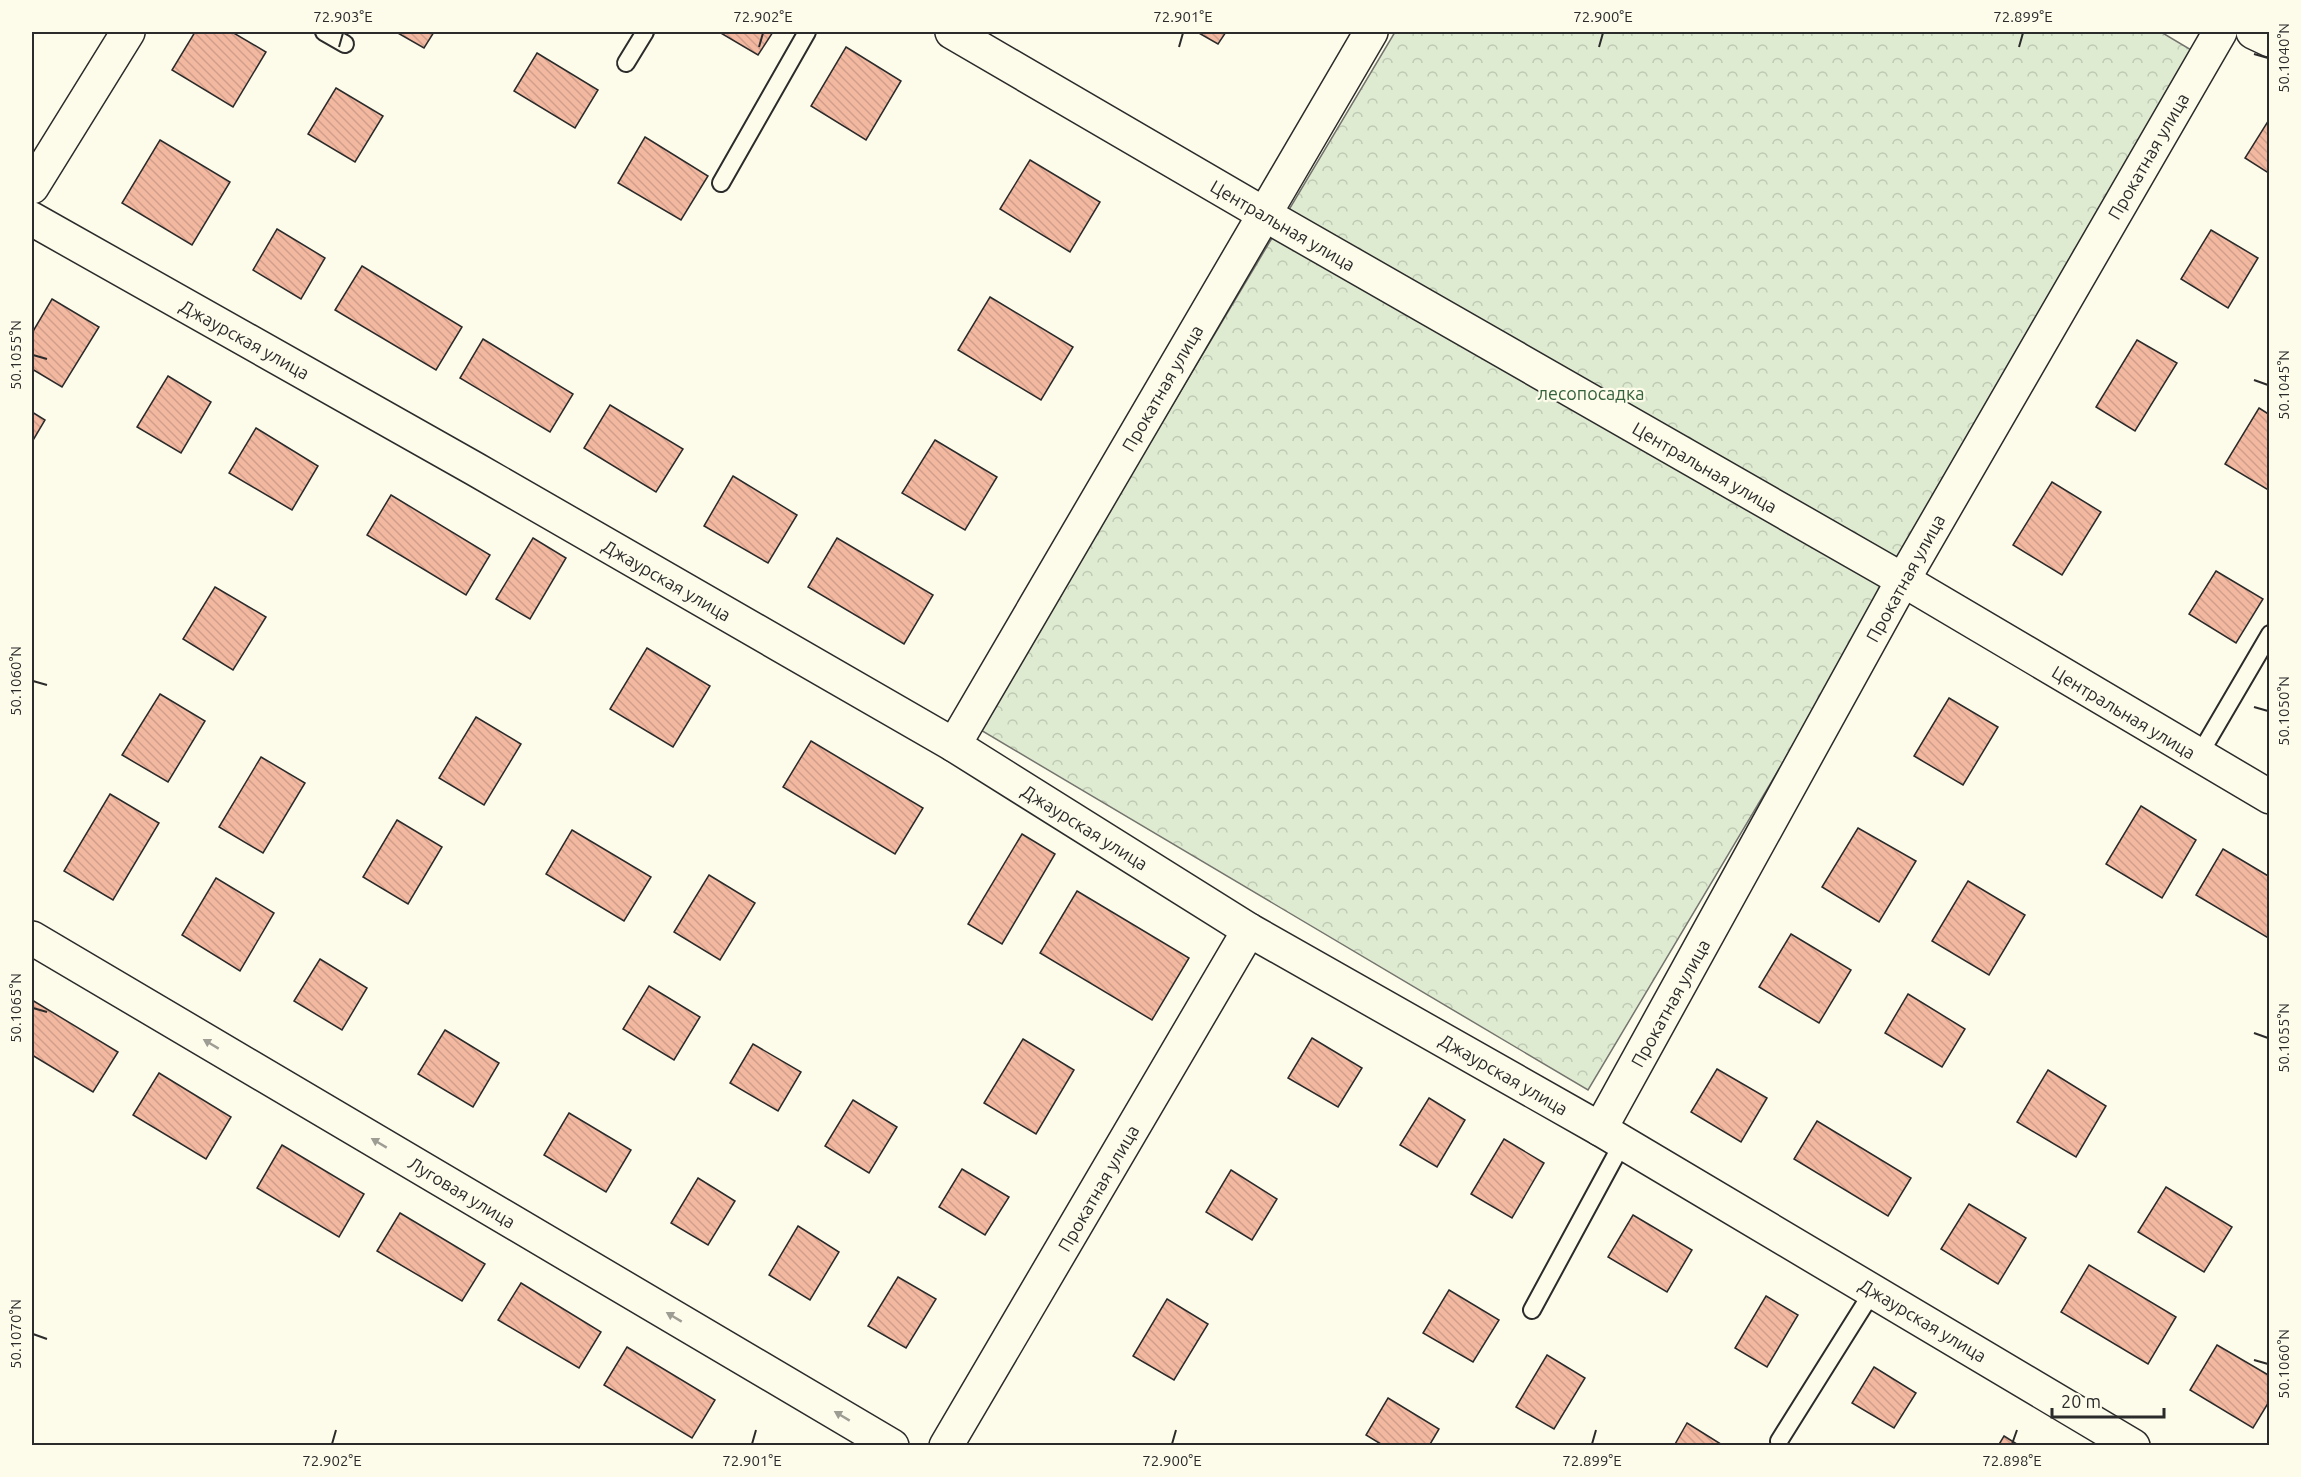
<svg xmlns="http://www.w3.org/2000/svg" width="2301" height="1477" font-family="Ubuntu,sans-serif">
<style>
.park{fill:url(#park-crowns);stroke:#74746e;stroke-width:1.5}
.building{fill:url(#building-back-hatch);stroke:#2b2b2b;stroke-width:1.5}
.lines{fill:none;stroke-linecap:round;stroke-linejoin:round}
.service-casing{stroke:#2b2b2b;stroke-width:20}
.minor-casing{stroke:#2b2b2b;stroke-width:36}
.secondary-casing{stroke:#2b2b2b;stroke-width:36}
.service{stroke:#fdfbea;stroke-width:16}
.minor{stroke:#fdfbea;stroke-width:33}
.secondary{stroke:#fdfbea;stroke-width:33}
.oneway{fill:#9e9d94}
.ticks{fill:none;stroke:#2b2b2b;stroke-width:2}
.labels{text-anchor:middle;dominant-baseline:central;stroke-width:4.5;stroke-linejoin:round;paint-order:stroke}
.street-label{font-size:18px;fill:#2b2b2b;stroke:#fdfbea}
.park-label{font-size:18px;fill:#34623c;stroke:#fdfbea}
.neatline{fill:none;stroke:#2b2b2b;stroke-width:2}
.ticks-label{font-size:15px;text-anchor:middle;fill:#2b2b2b}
</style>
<defs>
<pattern id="park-crowns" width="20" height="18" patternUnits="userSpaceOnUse" patternTransform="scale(1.5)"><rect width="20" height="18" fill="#deebd1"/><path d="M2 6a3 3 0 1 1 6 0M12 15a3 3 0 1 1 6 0" fill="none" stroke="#bfcab4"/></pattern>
<pattern id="building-back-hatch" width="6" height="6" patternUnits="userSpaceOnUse" patternTransform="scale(1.5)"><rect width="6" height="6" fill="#f2b8a0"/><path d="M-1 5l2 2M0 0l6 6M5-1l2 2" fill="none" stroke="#d09e8a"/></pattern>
</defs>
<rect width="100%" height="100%" fill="#fdfbea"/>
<path class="park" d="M1395,32H2161L2203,57L1588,1090L979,729Z"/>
<g class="building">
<path d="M195,32H232L266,52L233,107L172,70Z"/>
<path d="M396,32H434L424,48Z"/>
<path d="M719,32H773L758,55Z"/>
<path d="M1197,32H1226L1218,44Z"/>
<path d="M846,47L901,81L866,140L811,106Z"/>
<path d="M537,53L598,90L575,128L514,91Z"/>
<path d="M336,88L383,116L355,162L308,134Z"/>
<path d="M2270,118V174L2245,158Z"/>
<path d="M645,137L708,176L681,220L618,183Z"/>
<path d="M160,140L230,182L192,245L122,203Z"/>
<path d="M1030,160L1100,202L1070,252L1000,209Z"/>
<path d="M277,229L325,258L301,299L253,270Z"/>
<path d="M2211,230L2258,258L2228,308L2181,279Z"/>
<path d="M362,266L462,327L436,370L335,310Z"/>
<path d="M990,297L1073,347L1041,400L958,350Z"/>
<path d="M52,299L99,327L62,387L32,369V333Z"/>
<path d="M483,339L573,394L550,432L460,378Z"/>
<path d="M2137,340L2177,363L2135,431L2096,407Z"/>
<path d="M168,376L211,402L181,453L137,427Z"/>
<path d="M610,405L683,449L656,492L584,448Z"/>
<path d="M2259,408L2270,415V491L2225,464Z"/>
<path d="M32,412L45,420L32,442Z"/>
<path d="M256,428L318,466L292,510L229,473Z"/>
<path d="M935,440L997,477L965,530L902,493Z"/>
<path d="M733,476L797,515L768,563L704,526Z"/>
<path d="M2052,482L2101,512L2062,575L2013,545Z"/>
<path d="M391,495L490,555L466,595L367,535Z"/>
<path d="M533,538L566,558L530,619L496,599Z"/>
<path d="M837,538L933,595L904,644L808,587Z"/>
<path d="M2216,571L2263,599L2236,643L2189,614Z"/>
<path d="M215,587L266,617L233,670L183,639Z"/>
<path d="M647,648L710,686L673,747L610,709Z"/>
<path d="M160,694L205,721L168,782L122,755Z"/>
<path d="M1949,698L1998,727L1963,785L1914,756Z"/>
<path d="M476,717L521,744L484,805L439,778Z"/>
<path d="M811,741L923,808L895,854L783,787Z"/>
<path d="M261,757L305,783L263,853L219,827Z"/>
<path d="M110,794L159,823L113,900L64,871Z"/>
<path d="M2141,806L2196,840L2162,898L2106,864Z"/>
<path d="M397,820L442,847L408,904L363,877Z"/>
<path d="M1858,828L1916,861L1879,922L1822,887Z"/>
<path d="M572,830L651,877L624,921L546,874Z"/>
<path d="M1022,834L1055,854L1002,944L968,924Z"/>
<path d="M2223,849L2270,877V939L2196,895Z"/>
<path d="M709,875L755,903L720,960L674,932Z"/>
<path d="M216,878L274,913L240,971L182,935Z"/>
<path d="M1968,881L2025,915L1989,975L1932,941Z"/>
<path d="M1077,891L1189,958L1152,1020L1040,953Z"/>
<path d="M1791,934L1851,970L1819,1023L1759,987Z"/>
<path d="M320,959L367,988L342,1030L294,1001Z"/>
<path d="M649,986L700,1017L674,1060L623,1029Z"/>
<path d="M1908,994L1965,1029L1942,1067L1885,1033Z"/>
<path d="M32,1000L118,1052L93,1092L32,1055Z"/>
<path d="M445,1030L499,1063L473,1107L418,1074Z"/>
<path d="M1312,1038L1362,1068L1338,1107L1288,1078Z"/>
<path d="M1023,1039L1074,1070L1036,1134L984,1103Z"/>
<path d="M753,1044L801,1072L778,1111L730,1083Z"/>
<path d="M1717,1069L1767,1098L1741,1142L1691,1112Z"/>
<path d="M2048,1070L2106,1106L2076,1157L2017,1122Z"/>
<path d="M159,1073L231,1117L206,1159L133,1115Z"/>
<path d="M1429,1098L1465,1120L1437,1167L1400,1145Z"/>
<path d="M853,1100L897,1127L869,1173L825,1146Z"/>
<path d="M569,1113L631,1150L606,1192L544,1155Z"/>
<path d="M1817,1121L1911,1178L1888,1216L1794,1159Z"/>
<path d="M1504,1139L1544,1163L1512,1218L1471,1194Z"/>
<path d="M282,1145L364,1194L339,1237L257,1188Z"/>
<path d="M962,1169L1009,1197L985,1235L939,1207Z"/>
<path d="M1231,1170L1277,1199L1252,1240L1206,1212Z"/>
<path d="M698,1178L735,1201L708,1245L671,1223Z"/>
<path d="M2166,1187L2232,1227L2204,1272L2138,1232Z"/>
<path d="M1969,1204L2026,1238L1998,1284L1941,1249Z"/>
<path d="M400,1213L485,1264L462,1301L377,1251Z"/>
<path d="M1633,1215L1692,1250L1667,1292L1608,1257Z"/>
<path d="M798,1226L839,1252L810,1300L769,1275Z"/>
<path d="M2089,1265L2176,1317L2148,1364L2061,1312Z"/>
<path d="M898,1277L936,1299L906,1348L868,1326Z"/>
<path d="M521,1283L601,1332L579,1368L498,1320Z"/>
<path d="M1449,1290L1499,1320L1473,1362L1423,1333Z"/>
<path d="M1766,1296L1798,1315L1767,1367L1735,1348Z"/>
<path d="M1167,1299L1208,1324L1174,1380L1133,1356Z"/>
<path d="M2217,1345L2270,1376V1400L2253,1428L2190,1390Z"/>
<path d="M627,1347L715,1400L692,1438L604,1385Z"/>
<path d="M1547,1355L1585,1378L1554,1429L1516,1407Z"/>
<path d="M1874,1367L1916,1393L1894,1428L1852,1403Z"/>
<path d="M1388,1398L1439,1429L1429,1446H1384L1366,1435Z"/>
<path d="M1687,1423L1724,1446H1674Z"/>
<path d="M2004,1436L2020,1446H1998Z"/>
</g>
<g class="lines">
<g class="service-casing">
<g id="service">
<path d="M324,32L345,44"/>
<path d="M626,63L645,32"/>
<path d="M721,183L807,32"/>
<path d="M2198,757L2270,634"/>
<path d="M1532,1310L1623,1142"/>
<path d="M1779,1441L1873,1291"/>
</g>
</g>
<g class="minor-casing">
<g id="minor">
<path d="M952,32L1264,214L1903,580L2270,797"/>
<path d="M2253,32L2270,40"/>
<path d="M32,187L128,32"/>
<path d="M32,219L475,469L954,745L1249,930L1600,1129L2133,1446"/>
<path d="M954,745L1371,32"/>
<path d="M1600,1129L1903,580L2220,32"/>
<path d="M946,1446L1249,930"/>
</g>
</g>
<g class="secondary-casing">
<path id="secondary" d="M32,938L892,1446"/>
</g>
<use href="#service" class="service"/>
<use href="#minor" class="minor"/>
<use href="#secondary" class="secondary"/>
</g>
<defs><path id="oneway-solid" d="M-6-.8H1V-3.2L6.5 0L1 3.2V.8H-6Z" transform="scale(1.5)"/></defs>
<g class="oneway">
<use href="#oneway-solid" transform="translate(211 1044) rotate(-149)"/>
<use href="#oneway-solid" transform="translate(379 1143) rotate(-149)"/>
<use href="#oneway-solid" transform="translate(674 1317) rotate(-149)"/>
<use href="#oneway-solid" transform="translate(842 1416) rotate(-149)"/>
</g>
<path class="ticks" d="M339,47L343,33M759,47L763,33M1179,47L1183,33M1599,47L1603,33M2019,47L2023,33M2254,54L2268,58M33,355L47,359M2254,380L2268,385M33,681L47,685M2254,707L2268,711M33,1008L47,1012M2254,1033L2268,1038M33,1334L47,1339M2254,1360L2268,1364M332,1444L336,1430M752,1444L756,1430M1172,1444L1176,1430M1592,1444L1596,1430M2012,1444L2017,1430"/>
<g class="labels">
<g class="street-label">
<text transform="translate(2148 156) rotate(-60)">Прокатная улица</text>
<text transform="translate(1283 225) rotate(30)">Центральная улица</text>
<text transform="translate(245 339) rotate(29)">Джаурская улица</text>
<text transform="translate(1162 388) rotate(-60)">Прокатная улица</text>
<text transform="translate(1705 467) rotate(30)">Центральная улица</text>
<text transform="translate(1905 578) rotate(-61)">Прокатная улица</text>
<text transform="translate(667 580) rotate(30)">Джаурская улица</text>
<text transform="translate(2124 712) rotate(31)">Центральная улица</text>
<text transform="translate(1085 827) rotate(32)">Джаурская улица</text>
<text transform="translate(1670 1003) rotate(-61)">Прокатная улица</text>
<text transform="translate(1504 1074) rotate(30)">Джаурская улица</text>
<text transform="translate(1098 1188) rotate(-60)">Прокатная улица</text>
<text transform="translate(462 1192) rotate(31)">Луговая улица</text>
<text transform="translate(1923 1320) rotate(31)">Джаурская улица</text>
</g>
<g class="park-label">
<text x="1591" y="393">лесопосадка</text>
</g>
</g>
<rect width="2301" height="1477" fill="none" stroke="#fdfbea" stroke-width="66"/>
<path d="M2052 1408v9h112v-9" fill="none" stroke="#2b2b2b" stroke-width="3"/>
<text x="2061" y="1408" font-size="18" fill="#2b2b2b" stroke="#fdfbea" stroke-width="4.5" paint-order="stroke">20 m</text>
<rect x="33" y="33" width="2235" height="1411" class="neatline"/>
<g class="ticks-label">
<text x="343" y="22">72.903°E</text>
<text x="763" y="22">72.902°E</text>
<text x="1183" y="22">72.901°E</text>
<text x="1603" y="22">72.900°E</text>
<text x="2023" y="22">72.899°E</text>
<text transform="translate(2284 58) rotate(-90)" y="5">50.1040°N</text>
<text transform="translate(16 355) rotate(-90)" y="5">50.1055°N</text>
<text transform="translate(2284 385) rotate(-90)" y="5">50.1045°N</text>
<text transform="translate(16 681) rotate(-90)" y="5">50.1060°N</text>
<text transform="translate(2284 711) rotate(-90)" y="5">50.1050°N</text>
<text transform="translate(16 1008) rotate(-90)" y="5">50.1065°N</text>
<text transform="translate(2284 1038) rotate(-90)" y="5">50.1055°N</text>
<text transform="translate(16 1334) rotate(-90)" y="5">50.1070°N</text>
<text transform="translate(2284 1364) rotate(-90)" y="5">50.1060°N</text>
<text x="332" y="1466">72.902°E</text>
<text x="752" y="1466">72.901°E</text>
<text x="1172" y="1466">72.900°E</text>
<text x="1592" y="1466">72.899°E</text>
<text x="2012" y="1466">72.898°E</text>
</g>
</svg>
